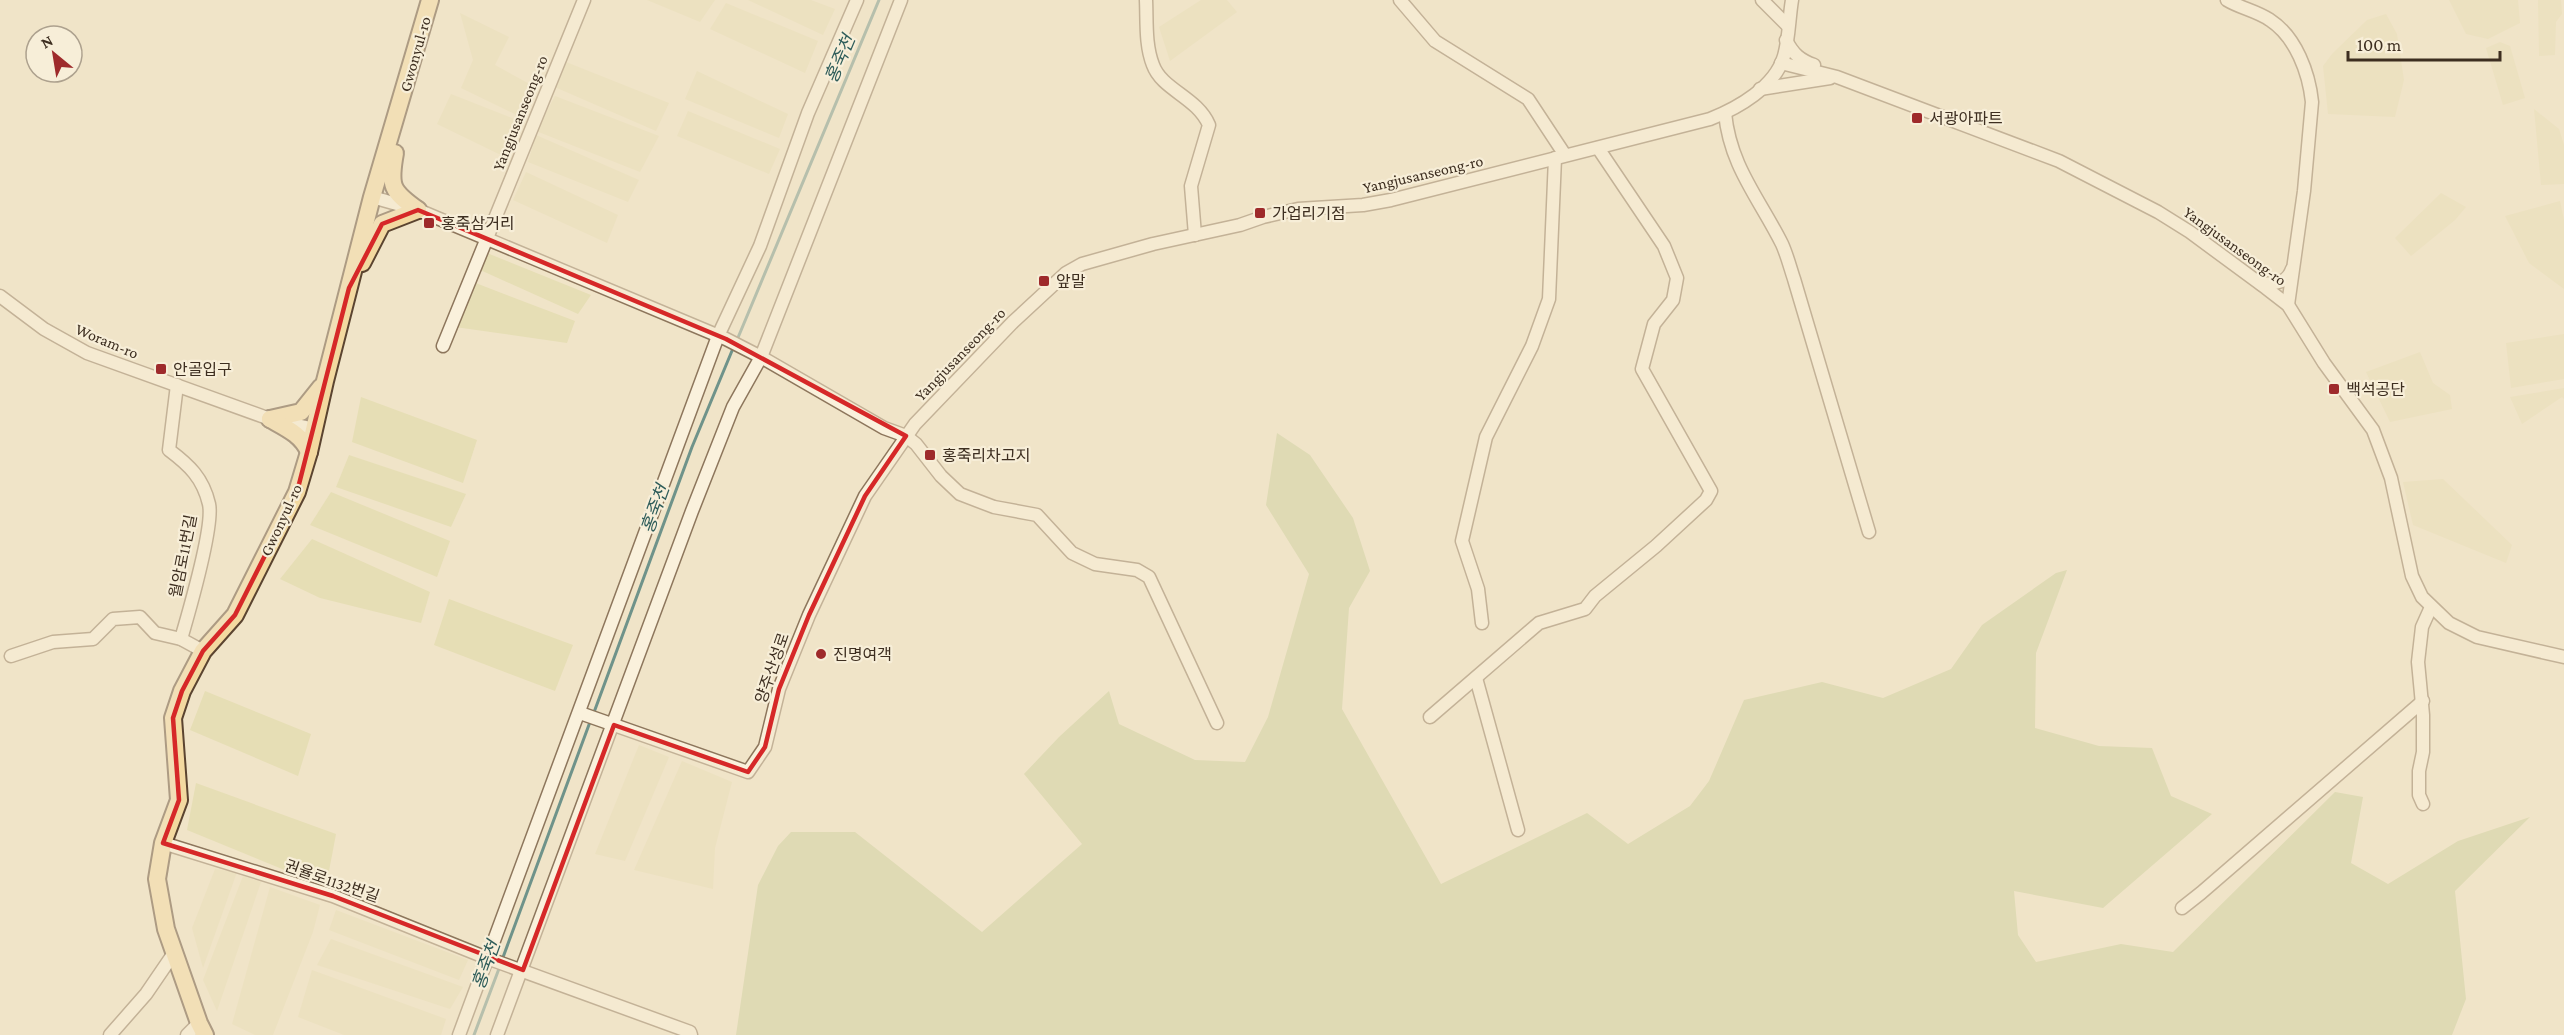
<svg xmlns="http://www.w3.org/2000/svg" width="2564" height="1035" font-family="'Crimson Pro','Noto Sans KR',serif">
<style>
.farmland{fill:#e6deb5}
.green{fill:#c9cf9b}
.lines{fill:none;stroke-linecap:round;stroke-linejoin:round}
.stream{stroke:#6f938a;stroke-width:3}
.minor-casing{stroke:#8d765c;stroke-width:15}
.major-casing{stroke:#5b4430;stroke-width:20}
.minor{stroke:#faf1dc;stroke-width:12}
.major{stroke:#f3d9a0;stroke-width:16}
.marked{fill:none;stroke:#d62828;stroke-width:4.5;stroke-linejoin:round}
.poi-dot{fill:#9e2a2b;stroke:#f7eed8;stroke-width:2}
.labels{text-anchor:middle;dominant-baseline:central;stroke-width:4.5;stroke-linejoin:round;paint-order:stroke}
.street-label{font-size:16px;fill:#3d2e20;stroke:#f7eed8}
.poi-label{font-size:16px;fill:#3d2e20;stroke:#f7eed8;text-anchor:start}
.water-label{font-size:18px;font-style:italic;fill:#2f5d5a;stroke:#f7eed8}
</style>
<rect width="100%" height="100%" fill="#f0e4c8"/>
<g class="farmland">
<path d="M647,0H715L700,22Z"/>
<path d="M748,0H811L835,9L823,35Z"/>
<path d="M1201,0H1227L1237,12L1170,61L1159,27Z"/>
<path d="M2449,0H2518L2520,23L2488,39L2466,34Z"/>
<path d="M2538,0H2561L2562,14L2556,22L2555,55L2539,56Z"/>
<path d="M726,3L818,41L805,73L710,29Z"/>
<path d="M460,13L509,37L495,65L535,87L521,117L461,88L473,60Z"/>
<path d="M2386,14L2397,34L2404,80L2395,117L2328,114L2323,66L2332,54L2367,20Z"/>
<path d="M2500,42L2510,46L2525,98L2503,105L2486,48Z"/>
<path d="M561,60L669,103L656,131L550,85Z"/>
<path d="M697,71L788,114L779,138L685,99Z"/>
<path d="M451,94L522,122L505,157L437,124Z"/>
<path d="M555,96L659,136L640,172L536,131Z"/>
<path d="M2534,109L2559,129L2564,145V184L2541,185Z"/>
<path d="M688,111L780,149L769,174L677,136Z"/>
<path d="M536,135L639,180L628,202L528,162Z"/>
<path d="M526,172L618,215L607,243L513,200Z"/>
<path d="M2441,193L2466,207L2455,220L2411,256L2395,238Z"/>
<path d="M2560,201L2564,220V289L2529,263L2505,216Z"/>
<path d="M482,251L591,295L578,314L478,269Z"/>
<path d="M473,282L575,321L567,343L455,327Z"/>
<path d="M2564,334V379L2511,388L2506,343Z"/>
<path d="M2420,352L2433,383L2450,395L2452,409L2390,422L2366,372Z"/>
<path d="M2564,388V399L2562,397L2522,424L2510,397Z"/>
<path d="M361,397L477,440L463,483L352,442Z"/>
<path d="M349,455L466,494L451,527L336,487Z"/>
<path d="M2443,479L2512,545L2506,563L2413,525L2403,482Z"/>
<path d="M331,492L450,541L437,577L310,525Z"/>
<path d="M312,539L430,592L421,623L320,598L280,579Z"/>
<path d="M449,599L573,645L555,691L434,645Z"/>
<path d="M205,691L311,734L298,776L190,730Z"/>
<path d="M639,745L669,757L625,861L595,854Z"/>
<path d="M682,761L732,782L715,848L713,889L634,870Z"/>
<path d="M196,783L336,834L326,887L187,830Z"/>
<path d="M215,869L237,872L203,968L192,928Z"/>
<path d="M243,876L261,882L217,1011L203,980Z"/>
<path d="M270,887L320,905L313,932L273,1035H255L232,1024Z"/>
<path d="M336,910L468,960L459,980L329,930Z"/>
<path d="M331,939L463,987L450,1009L317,965Z"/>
<path d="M312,970L446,1019L441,1035H344L298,1017Z"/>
</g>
<path class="green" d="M1277,433L1310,455L1353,518L1370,571L1349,608L1342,709L1441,884L1587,813L1628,844L1690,806L1709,781L1744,700L1822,682L1883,698L1951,669L1982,625L2056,573L2067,570L2036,653L2035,728L2099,746L2152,748L2171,796L2212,814L2103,908L2014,891L2018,935L2036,962L2121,944L2173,952L2335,792L2363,797L2351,863L2388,884L2458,841L2530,817L2455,891L2466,999L2452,1035H736L758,885L778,846L791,832H855L982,932L1082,844L1024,774L1059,737L1109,691L1119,724L1195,760L1245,762L1268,717L1309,574L1266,505Z"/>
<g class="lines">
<g class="stream">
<path d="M737,340L879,0"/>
<path d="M593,715L692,447L734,346"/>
<path d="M502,960L590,722"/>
<path d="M474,1035L500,966"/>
</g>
<g class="minor-casing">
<g id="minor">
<path d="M1146,0C1147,21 1145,45 1153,65C1162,90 1197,97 1209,125L1191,186L1195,235"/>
<path d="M1400,0L1435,41L1528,99L1565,155"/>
<path d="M1762,0L1788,26"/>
<path d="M2227,0C2240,8 2257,11 2270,20C2296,37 2309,73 2312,102L2304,191L2288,305"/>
<path d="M1786,40C1793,54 1800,60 1814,65"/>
<path d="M1781,63L1837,77L2059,161L2158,212L2190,232L2266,288L2288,305L2324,363L2373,430L2391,478L2412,576L2422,597L2449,623L2477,637L2564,657"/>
<path d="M1760,89L1830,78"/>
<path d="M1725,113C1730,166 1759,198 1782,244C1787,255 1790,267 1794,279L1869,532"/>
<path d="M372,197L418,210L726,339L761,357L884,428L906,436L916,444L941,476L960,494L994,507L1037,515L1072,553L1095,564L1137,570L1149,577L1217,723"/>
<path d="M2261,284C2275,283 2287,284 2292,269"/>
<path d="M0,296L44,329L87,353L270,419L315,429"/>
<path d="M443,346L584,0"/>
<path d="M177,385L169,450C189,465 203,478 209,504C214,525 188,615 181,639"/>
<path d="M1482,623L1478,589L1462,541L1486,437L1532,346L1549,299L1555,158"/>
<path d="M11,656L53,642L93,639L113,619L140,617L155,633L181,639L203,651"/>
<path d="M1476,678L1518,830"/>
<path d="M580,713L748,772L765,747L779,689L809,615L865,496L915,424L1013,322L1066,273L1082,264L1153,244L1240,225L1263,217L1298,209L1363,205L1391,200L1710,119C1738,108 1775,87 1784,56C1789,39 1789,18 1792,0"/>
<path d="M1430,717L1539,623L1585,609L1595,596L1656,546L1706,500L1711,491L1642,369L1654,324L1673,300L1677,278L1664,246L1598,148"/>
<path d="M2423,804L2419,795V771L2423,752V715L2418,662L2422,627L2431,607"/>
<path d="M163,843L333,896L487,958L690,1032L691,1035"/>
<path d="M2182,908L2201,893L2423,701"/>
<path d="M110,1035L146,994L174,953"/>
<path d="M187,1035L199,1023"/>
<path d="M459,1035L718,336L760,246L808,113L857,0"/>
<path d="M497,1035L692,511L733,407L761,357L901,0"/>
</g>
</g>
<g class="major-casing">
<g id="major">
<path d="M395,153C389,186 391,191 418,210"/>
<path d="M362,263L382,224L418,210"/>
<path d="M270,419L301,412L321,387"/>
<path d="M270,419C286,428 302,435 309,452"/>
<path d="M205,1035L199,1023L166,929L157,879L163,843L179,800L173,718L182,691L203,651L235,615L297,492L309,452L325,381L372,197L430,0"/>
</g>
</g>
<use href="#minor" class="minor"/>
<use href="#major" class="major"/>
</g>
<path d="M0 0H2564V1035H0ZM418,210L726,339L906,436L865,496L809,615L779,689L765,747L748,772L614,725L523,970L333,896L163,843L179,800L173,718L182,691L203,651L235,615L297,492L349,288L382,224Z" fill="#f0e4c8" fill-opacity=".55" fill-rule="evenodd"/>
<path class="marked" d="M418,210L726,339L906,436L865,496L809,615L779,689L765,747L748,772L614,725L523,970L333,896L163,843L179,800L173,718L182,691L203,651L235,615L297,492L349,288L382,224Z"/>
<g class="poi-dot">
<rect x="1911" y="112" width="12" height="12" rx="3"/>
<rect x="1254" y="207" width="12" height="12" rx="3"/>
<rect x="423" y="217" width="12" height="12" rx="3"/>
<rect x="1038" y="275" width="12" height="12" rx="3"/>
<rect x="155" y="363" width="12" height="12" rx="3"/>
<rect x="2328" y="383" width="12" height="12" rx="3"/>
<rect x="924" y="449" width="12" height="12" rx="3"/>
<circle cx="821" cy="654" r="6"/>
</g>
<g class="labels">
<g class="street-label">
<text transform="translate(415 54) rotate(-74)">Gwonyul-ro</text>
<text transform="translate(520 113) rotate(-68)">Yangjusanseong-ro</text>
<text transform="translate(1423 174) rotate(-13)">Yangjusanseong-ro</text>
<text transform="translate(2235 246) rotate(36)">Yangjusanseong-ro</text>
<text transform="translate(107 341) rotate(23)">Woram-ro</text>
<text transform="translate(960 354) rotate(-46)">Yangjusanseong-ro</text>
<text transform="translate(281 520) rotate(-65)">Gwonyul-ro</text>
<text transform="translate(183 556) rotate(-79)">월암로11번길</text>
<text transform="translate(772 668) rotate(-71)">양주산성로</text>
<text transform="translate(332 881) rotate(19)">권율로1132번길</text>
</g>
<g class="poi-label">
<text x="1929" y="118">서광아파트</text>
<text x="1272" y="213">가업리기점</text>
<text x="441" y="223">홍죽삼거리</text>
<text x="1056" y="281">앞말</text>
<text x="173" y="369">안골입구</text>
<text x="2346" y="389">백석공단</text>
<text x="942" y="455">홍죽리차고지</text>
<text x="833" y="654">진명여객</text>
</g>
<g class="water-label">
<text transform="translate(840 59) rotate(-67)">홍죽천</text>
<text transform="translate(655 509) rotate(-70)">홍죽천</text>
<text transform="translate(486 965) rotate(-70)">홍죽천</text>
</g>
</g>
<g transform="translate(54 54) rotate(330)"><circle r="28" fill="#f7eed8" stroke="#ada18e" stroke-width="1.5"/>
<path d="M0-4.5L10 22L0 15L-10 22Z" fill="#9e2a2b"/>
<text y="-9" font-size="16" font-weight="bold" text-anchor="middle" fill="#3d2e20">N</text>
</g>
<path d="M2348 51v9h152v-9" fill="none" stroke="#3d2e20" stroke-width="3"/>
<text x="2357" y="51" font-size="18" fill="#3d2e20" stroke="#f7eed8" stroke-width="4.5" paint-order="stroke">100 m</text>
</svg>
